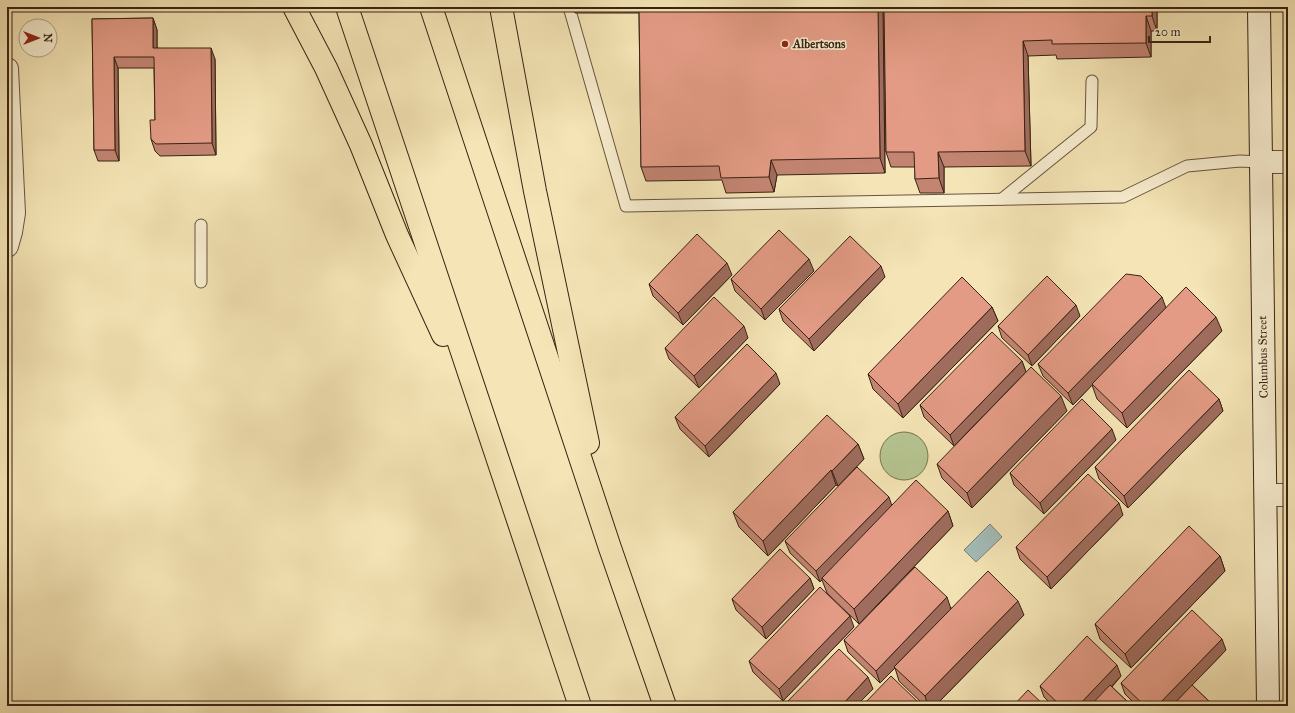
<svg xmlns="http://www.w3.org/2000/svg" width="1295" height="713" font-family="'IM FELL Great Primer',serif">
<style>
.green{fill:#b6c692;stroke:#777452}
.water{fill:#a3bcba;stroke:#787f77}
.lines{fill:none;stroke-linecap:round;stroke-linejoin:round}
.lane-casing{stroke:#67543c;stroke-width:13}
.street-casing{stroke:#67543c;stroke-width:24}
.secondary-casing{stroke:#382313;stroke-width:24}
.highway-casing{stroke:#382313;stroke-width:24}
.lane{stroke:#f8eed0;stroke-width:11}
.street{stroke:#f8eed0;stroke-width:22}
.secondary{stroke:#f8eed0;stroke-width:22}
.highway{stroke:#f5e5b6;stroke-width:22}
.wall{fill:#c38572;stroke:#382313}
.shaded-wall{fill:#9f6c5d;stroke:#382313}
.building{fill:#e39b85;stroke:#382313}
.poi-dot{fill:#8f2418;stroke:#f8eed0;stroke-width:1.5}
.labels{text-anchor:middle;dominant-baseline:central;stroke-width:3;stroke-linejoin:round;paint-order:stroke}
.poi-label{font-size:12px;font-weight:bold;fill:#382313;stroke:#f8eed0;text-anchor:start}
.street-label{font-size:12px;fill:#382313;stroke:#f8eed0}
</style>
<rect width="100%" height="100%" fill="#f5e5b6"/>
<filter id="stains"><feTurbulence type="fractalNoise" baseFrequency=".005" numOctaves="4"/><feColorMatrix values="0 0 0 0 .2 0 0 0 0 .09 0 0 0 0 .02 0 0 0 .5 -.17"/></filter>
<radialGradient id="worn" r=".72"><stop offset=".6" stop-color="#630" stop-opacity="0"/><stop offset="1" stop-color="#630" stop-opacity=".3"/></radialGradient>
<circle class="green" cx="904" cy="456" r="24"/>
<path class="water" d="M990,524L1002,537L976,562L964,550Z"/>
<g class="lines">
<g class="lane-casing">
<g id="lane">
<path d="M569,7L626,206L1123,197L1187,166L1240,161L1261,162"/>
<path d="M1002,199L1091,127L1092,81"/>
<path d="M201,225V282"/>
</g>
</g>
<g class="street-casing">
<g id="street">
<path d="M7,69L14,213L11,232L7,246"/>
<path d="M1261,162H1288"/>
<path d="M1266,495H1288"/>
</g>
</g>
<g class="secondary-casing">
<path id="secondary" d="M1259,7L1268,706"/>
</g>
<g class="highway-casing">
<g id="highway">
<path d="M294,7L326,68L361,145L397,235L443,335"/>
<path d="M347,7L580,706"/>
<path d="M431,7L610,548L665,706"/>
<path d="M501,7L535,191L588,443"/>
</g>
</g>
<use href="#lane" class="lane"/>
<use href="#street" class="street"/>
<use href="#secondary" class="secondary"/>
<use href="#highway" class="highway"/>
</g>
<g class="wall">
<path d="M573,7H881L883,11L885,173L777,175L774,192L726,193L722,180L646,181L641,167L639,13H575Z"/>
<path d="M884,7H1157V31H1151V57L1057,59L1056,55L1028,56L1031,166L944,167V193H920L915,179V167H891L886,152Z"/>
<path d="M153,18L157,30V48L215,59L216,155L160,156L155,151L151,139L155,120L154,68H118L119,161H98L94,150L92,19Z"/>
<path d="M814,271L765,320L735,291L731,279Z"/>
<path d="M732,275L683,325L653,296L649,284Z"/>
<path d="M885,277L814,351L783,321L779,309Z"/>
<path d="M992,307L998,321L903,418L873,389L868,374Z"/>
<path d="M1166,308L1222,331L1127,428L1097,399L1092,385L1073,405L1043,376L1038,364Z"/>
<path d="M1080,316L1032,366L1002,338L998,326Z"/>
<path d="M748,338L699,388L669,359L665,348Z"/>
<path d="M1022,361L1026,372L954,446L924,417L920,405Z"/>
<path d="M780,384L709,457L680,429L675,417Z"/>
<path d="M1219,399L1223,411L1128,508L1099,479L1095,467Z"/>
<path d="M1067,411L972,508L942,478L937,464Z"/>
<path d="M1116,440L1044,514L1014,485L1010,473Z"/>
<path d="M858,444L864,459L838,486L836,485L768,556L739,527L733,512Z"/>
<path d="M892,506L948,511L953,526L859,624L827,593L822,580L820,582L790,553L785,541Z"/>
<path d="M1123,515L1051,589L1020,559L1016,547Z"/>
<path d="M1220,556L1225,571L1131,668L1100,639L1095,624Z"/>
<path d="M810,578L814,589L766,639L736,610L732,599Z"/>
<path d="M951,608L1024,615L935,706H925L899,681L895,668L880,683L848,652L844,640Z"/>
<path d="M854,627L783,701L753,672L749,661Z"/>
<path d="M1226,650L1192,685L1214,706H1137L1125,694L1121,683Z"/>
<path d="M1121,676L1112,687L1132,706H1053L1044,697L1040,686Z"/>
</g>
<g class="shaded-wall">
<path d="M878,7H881L883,11L885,173L880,158Z"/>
<path d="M1152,7H1157V31L1152,16Z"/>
<path d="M1146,16L1151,31V57L1146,43Z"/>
<path d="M153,18L157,30V60L153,48Z"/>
<path d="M1023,41L1028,56L1031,166L1025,151Z"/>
<path d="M211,48L215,59L216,155L212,143Z"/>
<path d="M114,57L118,68L119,161L115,150Z"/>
<path d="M938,152L944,167V193L939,178Z"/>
<path d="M771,160L777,175L774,192L769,177Z"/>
<path d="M809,259L814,271L765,320L761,309Z"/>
<path d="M727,263L732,275L683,325L678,313Z"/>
<path d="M881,266L885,277L814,351L809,339Z"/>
<path d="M1162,297L1166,308L1073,405L1068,393Z"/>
<path d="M1076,305L1080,316L1032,366L1028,355Z"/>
<path d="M992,307L998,321L903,418L898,404Z"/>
<path d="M1216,317L1222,331L1127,428L1122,413Z"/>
<path d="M744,326L748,338L699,388L694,376Z"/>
<path d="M1022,361L1026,372L954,446L950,435Z"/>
<path d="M776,373L780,384L709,457L705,446Z"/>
<path d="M1061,396L1067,411L972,508L967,493Z"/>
<path d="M1219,399L1223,411L1128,508L1124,496Z"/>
<path d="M1112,429L1116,440L1044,514L1040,503Z"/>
<path d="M858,444L864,459L838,486L832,471Z"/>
<path d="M831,470L836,485L768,556L763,541Z"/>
<path d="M889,497L893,509L822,578V580L820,582L816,571Z"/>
<path d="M1119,503L1123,515L1051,589L1047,577Z"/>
<path d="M948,511L953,526L859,624L854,609Z"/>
<path d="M1220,556L1225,571L1131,668L1125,654Z"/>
<path d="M810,578L814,589L766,639L762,627Z"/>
<path d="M947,597L951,609L894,667L895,668L880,683L876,671Z"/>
<path d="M1018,601L1024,615L935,706H928L925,696Z"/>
<path d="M850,616L854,627L783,701L779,689Z"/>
<path d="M1222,639L1226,650L1172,706H1157Z"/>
<path d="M1117,665L1121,676L1093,706H1078Z"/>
<path d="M868,677L873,689L856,706H841Z"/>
</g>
<g class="building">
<path d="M639,7H878L880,158L771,160L769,177L721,178L719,166L641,167Z"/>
<path d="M884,7H1152V16H1146V43L1052,44V40L1023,41L1025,151L938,152L939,178L915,179L914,152H886Z"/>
<path d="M153,18V48H211L212,143L156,144L151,139L150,120H155L154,57H114L115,150H94L92,19Z"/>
<path d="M779,230L809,259L761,309L731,279Z"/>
<path d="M697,234L727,263L678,313L649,284Z"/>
<path d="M850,236L881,266L809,339L779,309Z"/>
<path d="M1126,274L1141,276L1162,297L1068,393L1038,364Z"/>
<path d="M1047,276L1076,305L1028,355L998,326Z"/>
<path d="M962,277L992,307L898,404L868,374Z"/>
<path d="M1186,287L1216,317L1122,413L1092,384Z"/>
<path d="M714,297L744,326L694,376L665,348Z"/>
<path d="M992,332L1022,361L950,435L920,405Z"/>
<path d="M747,344L776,373L705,446L675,417Z"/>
<path d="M1031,367L1061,396L967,493L937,464Z"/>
<path d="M1189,370L1219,399L1124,496L1095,467Z"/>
<path d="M1082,399L1112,429L1040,503L1010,473Z"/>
<path d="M827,415L858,444L832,471L831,470L763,541L733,512Z"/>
<path d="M857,467L889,497L816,571L785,541Z"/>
<path d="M1088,474L1119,503L1047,577L1016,547Z"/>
<path d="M916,480L948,511L854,609L822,578Z"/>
<path d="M1189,526L1220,556L1125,654L1095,624Z"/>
<path d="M780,549L810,578L762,627L732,599Z"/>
<path d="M915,567L947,597L876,671L844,640Z"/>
<path d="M988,571L1018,601L925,696L894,667Z"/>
<path d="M820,587L850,616L779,689L749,661Z"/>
<path d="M1192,610L1222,639L1157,706H1145L1121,683Z"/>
<path d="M1087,636L1117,665L1078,706H1061L1040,686Z"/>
<path d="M839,649L868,677L841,706H783Z"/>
<path d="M891,676L920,704L919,706H862Z"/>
<path d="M1110,685L1132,706H1090Z"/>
<path d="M1192,685L1214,706H1172Z"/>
<path d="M1028,690L1045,706H1013Z"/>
</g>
<circle class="poi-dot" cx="785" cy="44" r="4"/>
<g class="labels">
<g class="poi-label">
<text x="793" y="44">Albertsons</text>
</g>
<g class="street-label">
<text transform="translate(1263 357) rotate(-91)">Columbus Street</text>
</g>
</g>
<rect width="1295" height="713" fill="none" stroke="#f5e5b6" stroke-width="24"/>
<rect x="8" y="8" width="1279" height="697" fill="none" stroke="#382313" stroke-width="2"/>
<rect x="12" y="12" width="1271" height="689" fill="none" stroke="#382313"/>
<g transform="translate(38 38) rotate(90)"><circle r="19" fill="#f8eed0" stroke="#ab9d84"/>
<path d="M0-3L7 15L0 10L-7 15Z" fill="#8f2418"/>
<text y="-6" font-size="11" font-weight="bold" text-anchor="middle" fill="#382313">N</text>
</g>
<path d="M1149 36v6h61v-6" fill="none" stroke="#382313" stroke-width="2"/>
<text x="1155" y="36" font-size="12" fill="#382313" stroke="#f8eed0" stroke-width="3" paint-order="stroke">20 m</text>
<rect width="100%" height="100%" filter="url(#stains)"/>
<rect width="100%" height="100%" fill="url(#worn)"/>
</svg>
